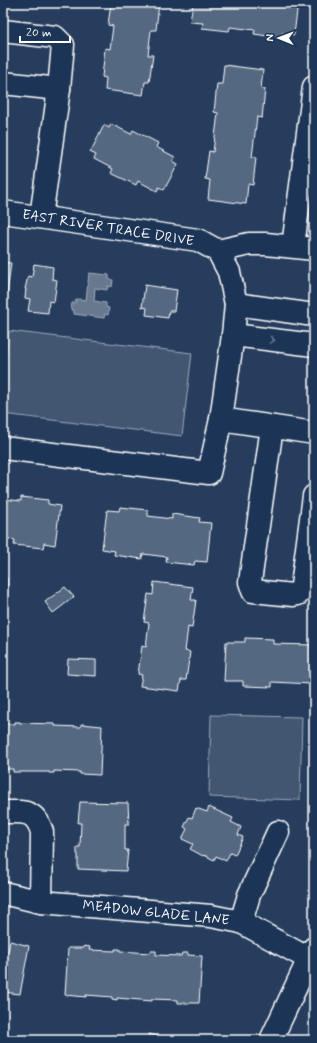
<svg xmlns="http://www.w3.org/2000/svg" width="317" height="1043" font-family="Mynerve,sans-serif">
<style>
.green{fill:#425672;stroke:#a0aab8}
.water{fill:#67788e;stroke:#a4aebb}
.building{fill:#556781;stroke:#fff}
.lines{fill:none;stroke-linecap:round;stroke-linejoin:round}
.minor-casing{stroke:#fff;stroke-width:25}
.major-casing{stroke:#fff;stroke-width:25}
.minor{stroke:#1d3557;stroke-width:22}
.major{stroke:#1d3557;stroke-width:22}
.oneway{stroke:#6c7c92}
.labels{text-anchor:middle;dominant-baseline:central;stroke-width:3;stroke-linejoin:round;paint-order:stroke}
.street-label{font-size:14px;fill:#fff;stroke:#1d3557}
</style>
<rect width="100%" height="100%" fill="#263d5e"/>
<filter id="ink" filterUnits="userSpaceOnUse"><feTurbulence type="fractalNoise" baseFrequency=".025" numOctaves="2"/><feDisplacementMap in="SourceGraphic" scale="8" xChannelSelector="R" yChannelSelector="G"/><feConvolveMatrix kernelMatrix="1 2 1 2 8 2 1 2 1" color-interpolation-filters="sRGB"/></filter>
<g filter="url(#ink)">
<g class="green">
<path d="M9,331L192,353L182,436L3,414V386Z"/>
<path d="M211,715L302,717L300,800L209,797Z"/>
</g>
<path class="water" d="M89,273L109,275V279L113,280L112,287L108,286L107,290L95,288L94,301L106,303V307L109,308L108,315L105,314L104,318L74,314V310H71L72,303H75L76,299L86,300Z"/>
<g class="building">
<path d="M43,3H60V5Z"/>
<path d="M111,3H159L156,30H151L148,55H153L149,82H145L143,95L105,90L106,78L102,77L105,48L110,49L113,26L108,25Z"/>
<path d="M193,3H298L294,35L282,33L281,38L254,34L255,30L230,27L229,31L202,28L203,23L190,22Z"/>
<path d="M224,65L263,70L261,89H265L262,118L257,117L252,157H256L253,185L248,184L246,204L208,199L210,180L205,179L209,151L213,152L218,113L214,112L217,84H222Z"/>
<path d="M111,124L131,134L133,130L158,143L156,147L175,157L173,161L178,164L164,190L159,187L157,191L138,181L136,185L111,173L113,169L94,159L96,155L90,152L93,147L104,125L109,128Z"/>
<path d="M3,262L11,263L6,302L3,301Z"/>
<path d="M34,264L53,267L52,279L57,280L54,302L49,301L48,313L28,311L30,299L25,298L26,289H25L28,276L32,277Z"/>
<path d="M145,285L177,290L174,311H169L168,318L146,315L147,308L142,307Z"/>
<path d="M21,497L48,500V504L60,506L55,545L44,543L43,548L14,545L15,540L3,538V499L21,501Z"/>
<path d="M120,507L148,510V516L172,519V514L200,518L199,522L211,523L207,562L195,561L194,565L166,562L167,557L143,554L142,559L114,555L115,551L102,549L107,510L119,511Z"/>
<path d="M3,578H7V607L3,606Z"/>
<path d="M154,582L193,587L191,600H196L192,628L188,627L185,651L190,652L186,680H181L179,691L140,686L142,675L138,674L142,646L146,647L149,623L144,622L148,594L153,595Z"/>
<path d="M65,587L74,597L53,613L45,602Z"/>
<path d="M3,631H6L5,659H3Z"/>
<path d="M245,638L273,639V644L313,645V640H314V689H311V684L272,682V687L243,686V681H224L226,642H245Z"/>
<path d="M68,659L96,660V676L67,674Z"/>
<path d="M15,722H20V723L55,724V726L81,727V724L102,726L100,775L80,774V772L54,771V773H49V772H13V769H3V724H15Z"/>
<path d="M80,802L128,803L129,824H125V850H128L126,871L78,869V854H77V847H80L81,823H78Z"/>
<path d="M209,807L233,818L231,822L241,827L238,835L243,837L235,855L230,853L226,861L216,856L214,860L204,855L203,856L190,849L193,844L182,839L187,829L184,827L189,817L192,818L196,808L207,812Z"/>
<path d="M10,941L29,946L20,994L3,992V951L8,952Z"/>
<path d="M84,946L90,947L89,950L115,951V949H120V951L150,953L151,951H156V955L181,956L182,953H188V955L202,956L199,1003H178V1000L152,999V1001L117,998V1000L112,999V997L86,995V997L65,995L68,948H84Z"/>
<path d="M149,1034L170,1039V1040H148Z"/>
</g>
<g class="lines">
<g class="minor-casing">
<g id="minor">
<path d="M3,31L55,37L63,45L59,89L41,217"/>
<path d="M3,83L59,89"/>
<path d="M3,212L198,240L218,251L229,272L236,304L233,335L221,419L209,473L3,448"/>
<path d="M293,246L314,87"/>
<path d="M218,251L249,244H266L314,249"/>
<path d="M236,304L314,315"/>
<path d="M233,335L314,345"/>
<path d="M221,419L314,433"/>
<path d="M272,427L250,582L253,591L293,595L298,594L302,586L314,496"/>
<path d="M3,812C23,812 35,809 42,832L41,902L3,893"/>
<path d="M41,902L211,916L241,922L309,959"/>
<path d="M241,922L249,895L278,832"/>
</g>
</g>
<g class="major-casing">
<path id="major" d="M271,1040L314,948"/>
</g>
<use href="#minor" class="minor"/>
<use href="#major" class="major"/>
</g>
<defs><path id="oneway-chevron" d="M-2-3.5L2.5 0L-2 3.5" fill="none" stroke-width="1.6" stroke-linecap="round" stroke-linejoin="round"/></defs>
<use class="oneway" href="#oneway-chevron" transform="translate(272 340) rotate(7)"/>
</g>
<g class="labels">
<g class="street-label">
<text transform="translate(108 228) rotate(9)">EAST RIVER TRACE DRIVE</text>
<text transform="translate(156 913) rotate(6)">MEADOW GLADE LANE</text>
</g>
</g>
<rect width="317" height="1043" fill="none" stroke="#1d3557" stroke-width="16"/>
<rect x="8" y="8" width="301" height="1027" fill="none" stroke="#fff" stroke-width="1.5" filter="url(#ink)"/>
<g transform="translate(279 38) rotate(271)" stroke="#1d3557" stroke-width="3" paint-order="stroke">
<path d="M0-3L7 15L0 10L-7 15Z" fill="#ffffff"/>
<text y="-6" font-size="11" font-weight="bold" text-anchor="middle" fill="#ffffff">N</text>
</g>
<path d="M20 36v6h50v-6" fill="none" stroke="#ffffff" stroke-width="2"/>
<text x="26" y="36" font-size="12" fill="#ffffff" stroke="#1d3557" stroke-width="3" paint-order="stroke">20 m</text>
</svg>
